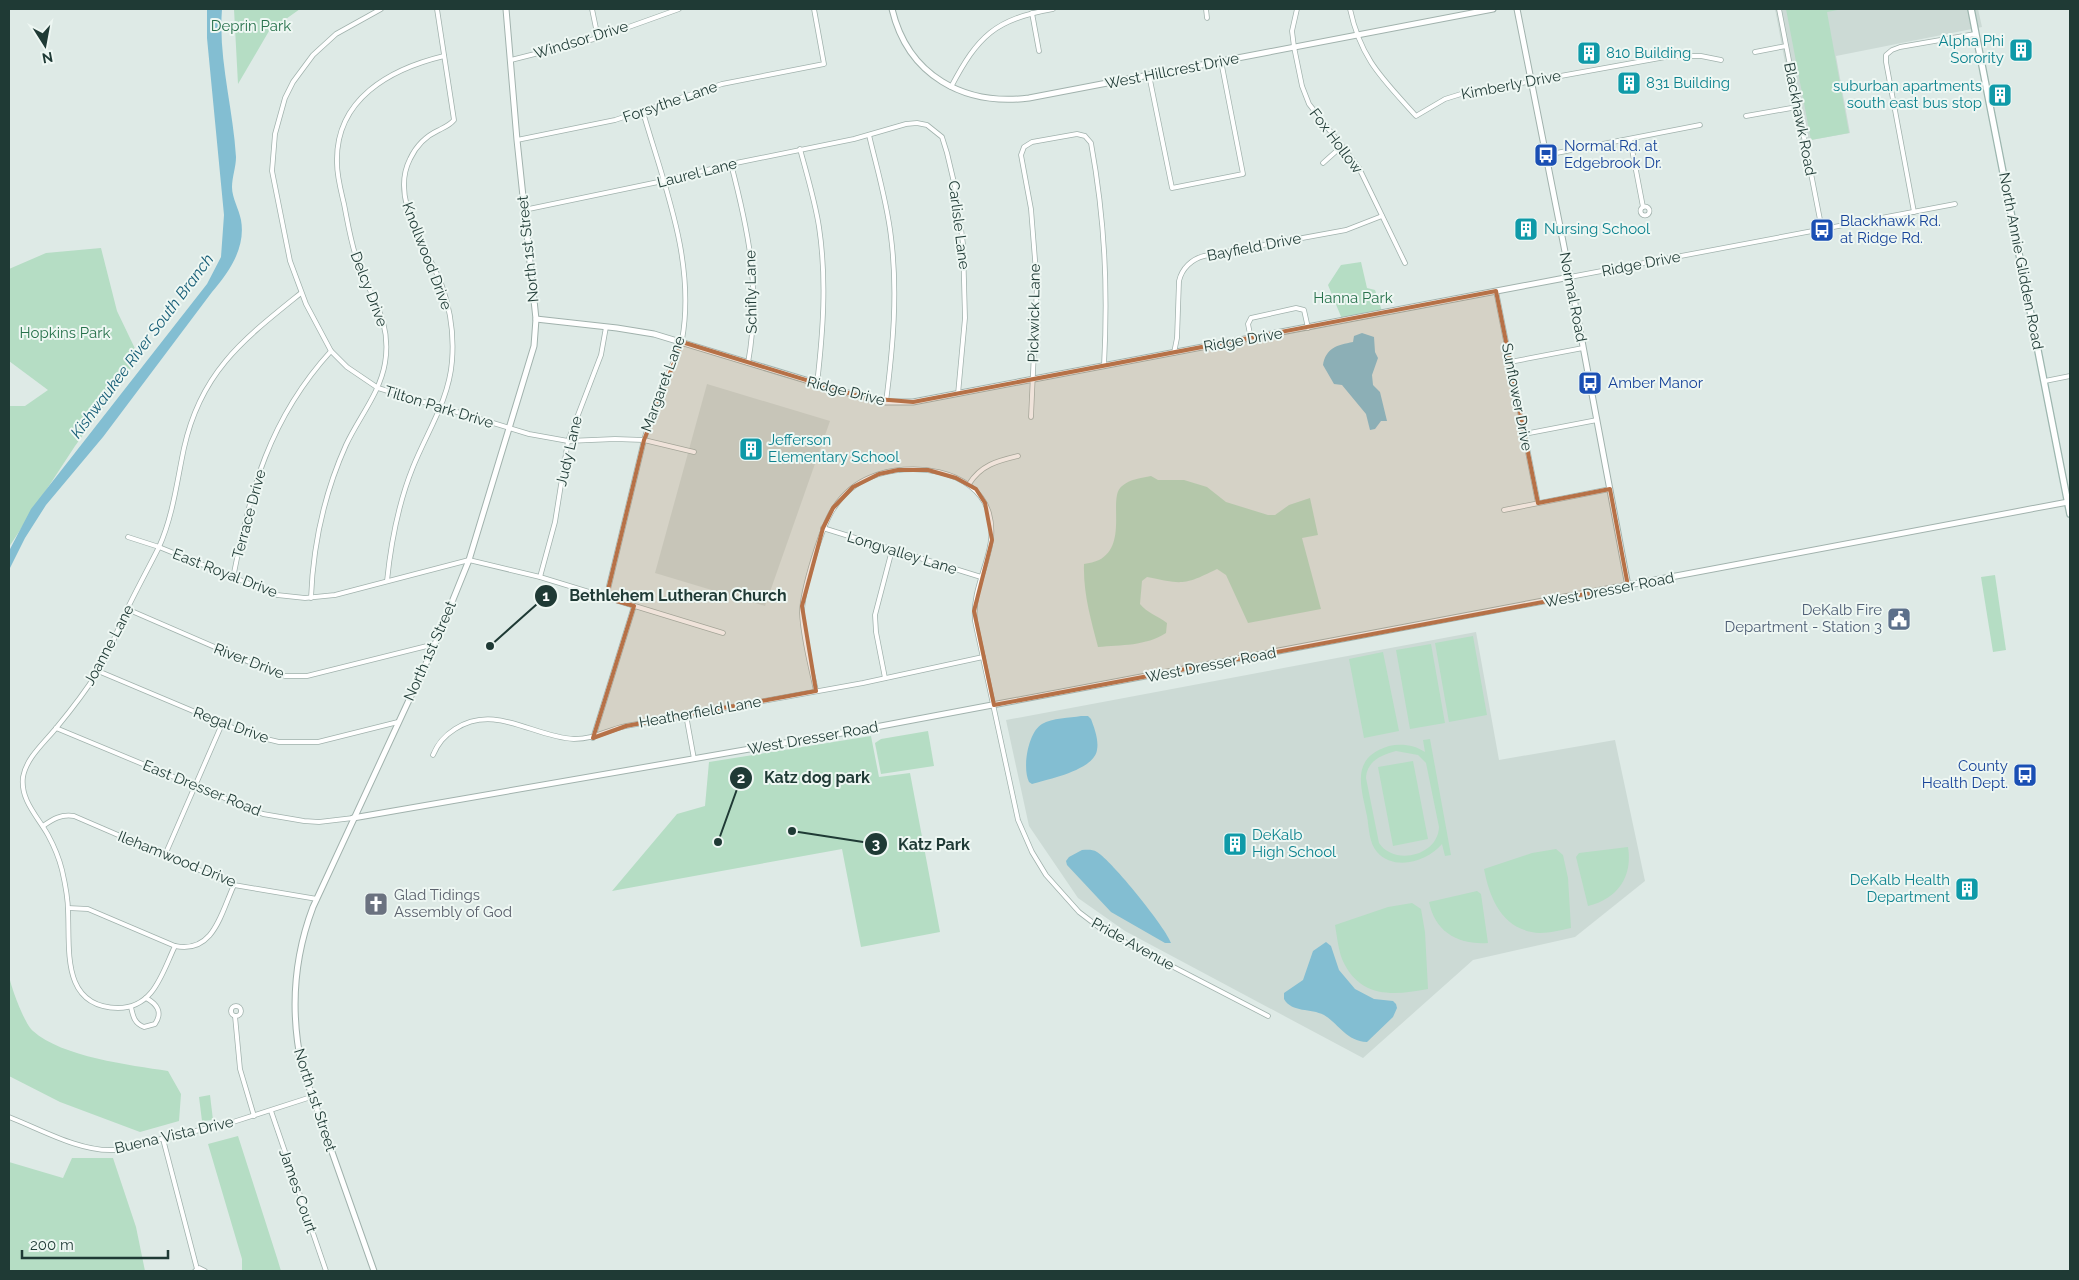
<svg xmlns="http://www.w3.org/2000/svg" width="2079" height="1280" font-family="Raleway,sans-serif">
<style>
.built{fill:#ccdad5}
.green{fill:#b5ddc4;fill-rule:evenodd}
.water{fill:#83bed2}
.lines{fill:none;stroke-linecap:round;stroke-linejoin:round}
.minor-casing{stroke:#a1b2ad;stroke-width:5.5}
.tertiary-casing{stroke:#a1b2ad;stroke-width:7}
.secondary-casing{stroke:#9db6af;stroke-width:8}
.minor{stroke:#fff;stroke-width:4}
.tertiary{stroke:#fff;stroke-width:5}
.secondary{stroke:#fff;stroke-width:5.5}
.marked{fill:#b67147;fill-opacity:0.2;stroke:#b67147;stroke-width:4;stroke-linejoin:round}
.labels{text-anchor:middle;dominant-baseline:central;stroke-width:4;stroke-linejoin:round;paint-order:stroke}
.park-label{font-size:15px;fill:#28724c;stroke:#eef7f3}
.street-label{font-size:15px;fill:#1f3a35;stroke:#eef7f3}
.culture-label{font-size:15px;fill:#0d838f;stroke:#eef7f3;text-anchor:start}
.transit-label{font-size:15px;fill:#164399;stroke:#eef7f3;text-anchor:start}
.service-label{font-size:15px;fill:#4e5e75;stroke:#eef7f3;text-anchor:end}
.worship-label{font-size:15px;fill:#5b616d;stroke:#eef7f3;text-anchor:start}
.water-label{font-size:16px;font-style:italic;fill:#175e77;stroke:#eef7f3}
.leader{fill:none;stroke:#1f3a35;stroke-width:2}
.callout-dot{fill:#1f3a35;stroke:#eef7f3;stroke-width:2}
.mark-label{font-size:15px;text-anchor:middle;font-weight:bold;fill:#fff}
.callout-label{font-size:16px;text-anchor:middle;font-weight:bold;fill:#1f3a35;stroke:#eef7f3;stroke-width:4;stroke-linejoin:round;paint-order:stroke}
</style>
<rect width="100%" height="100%" fill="#deeae6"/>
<g class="built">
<path d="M1775,9H1978L1982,27L1836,56L1850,133L1800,142Z"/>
<path d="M707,384L830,421L765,606L655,573Z"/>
<path d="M1476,632L1499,760L1615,740L1645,881L1575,937L1473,960L1363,1058L1125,931L1078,898L1029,826L1006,720Z"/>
</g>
<g class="green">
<path d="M234,9H300L269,31L238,84Z"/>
<path d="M1786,9H1843L1827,12L1849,133L1811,140Z"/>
<path d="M101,248L117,311L139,357L75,446L9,547V406H25L48,390L9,361V269L46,253Z"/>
<path d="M1361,262L1367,288L1375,290L1382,311L1342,319L1328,285L1341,265Z"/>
<path d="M1151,476L1158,480H1184L1207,487L1226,502L1268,515H1275L1289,505L1310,498L1318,535L1302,538L1321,609L1248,623L1226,575L1217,569C1183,586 1182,584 1147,577L1142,581L1140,604C1147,613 1158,616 1167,623L1166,633C1146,646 1121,645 1098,647C1091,620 1083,593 1084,564C1089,563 1095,562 1099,560C1129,544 1107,497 1122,486C1130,479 1141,478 1151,476Z"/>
<path d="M1995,575L2006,650L1993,652L1981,577Z"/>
<path d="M1473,636L1487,715L1449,722L1435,643Z"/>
<path d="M1431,644L1445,723L1410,729L1396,650Z"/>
<path d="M1383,652L1399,731L1364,738L1349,659Z"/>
<path d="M928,731L934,766L881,774L875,743L881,739Z"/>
<path d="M871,736L879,777L910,773L940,932L861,947L842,849L612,891L677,814L705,806L709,762Z"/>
<path d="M1430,739L1451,855L1445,856L1442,844C1428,861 1395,872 1377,852C1369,843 1369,828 1367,816C1361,786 1350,758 1389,746C1401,743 1415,745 1425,752L1423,740ZM1396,751L1418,755L1426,763L1439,827C1438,856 1394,866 1379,843L1366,778C1367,761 1381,755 1396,751Z"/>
<path d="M1413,761L1428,839L1393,846L1378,767Z"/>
<path d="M1628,847C1633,877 1617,899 1588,906L1576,857L1579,853Z"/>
<path d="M1556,849L1563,855L1568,878L1571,928C1561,930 1550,933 1540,933C1503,931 1490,900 1484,869L1532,853Z"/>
<path d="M1477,891L1481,894L1488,943C1458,945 1435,932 1429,902Z"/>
<path d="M1412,903L1421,909L1425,932L1428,989C1392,996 1359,998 1342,959C1338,948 1337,936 1335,925L1388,907Z"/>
<path d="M9,975C10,985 25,1025 33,1031C62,1057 130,1065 168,1071L181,1094L179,1121L140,1132L60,1102L9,1076Z"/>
<path d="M210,1095L213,1120L202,1121L199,1097Z"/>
<path d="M238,1136L278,1261L281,1271H242V1259L208,1144Z"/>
<path d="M72,1158H113L136,1227L145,1271H9V1162L63,1178Z"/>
</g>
<g class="water">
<path d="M207,9H222C218,58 233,107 236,157C236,167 232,177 232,187C232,198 239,209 241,220C246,248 229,272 212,292L103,437L46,505L25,538L9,570V551L31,509L207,284L221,257L224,215L207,38Z"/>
<path d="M1362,333L1374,337L1375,352L1378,358L1372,375L1373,385L1380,392L1387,421H1381L1375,429L1370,430L1366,414L1342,385L1334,384L1323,365C1326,348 1337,345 1353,342L1354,336Z"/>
<path d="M1081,716H1088L1091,719C1094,727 1099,740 1097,750C1094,770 1049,779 1032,784L1029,782C1022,768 1028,732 1042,724C1052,718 1070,718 1081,716Z"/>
<path d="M1082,850C1087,850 1092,849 1097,852C1111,860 1167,929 1171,943H1165L1111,912L1067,865L1066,861L1069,857Z"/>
<path d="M1326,942L1331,946L1339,970L1355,989L1374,999L1393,1001L1396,1004L1397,1008L1393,1017L1367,1042C1346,1041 1339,1024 1324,1015C1311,1008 1292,1013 1284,999V993L1303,980L1313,951Z"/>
</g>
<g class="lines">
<g class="minor-casing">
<g id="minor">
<path d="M381,9L336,34L313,55L293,82L285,98L275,134L272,171L290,261L306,304L331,351L347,367L378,388L529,434L568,441L615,439L644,440L694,452"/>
<path d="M592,9L598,38"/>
<path d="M1206,9L1207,18"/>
<path d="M1297,9L1292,31L1294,47L1302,86L1309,104L1359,168L1405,263"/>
<path d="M1350,9C1361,60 1383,79 1416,116L1445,99L1461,94L1671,56H1701L1721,60"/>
<path d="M1779,9L1822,230"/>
<path d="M1032,13L1039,51"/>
<path d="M1755,52L1786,46"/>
<path d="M511,60L598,38L679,9"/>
<path d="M1149,75L1172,188L1243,174L1221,61"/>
<path d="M951,87C978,36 995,19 1053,9"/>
<path d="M1746,116L1797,107"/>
<path d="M869,135C877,169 887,202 891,237C898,292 893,347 886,402"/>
<path d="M1630,139L1643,207"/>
<path d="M517,140L615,120L722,84L824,64L814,9"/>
<path d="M800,149C807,175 815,201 819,227C827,280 823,332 817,384"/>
<path d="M1546,155L1700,125"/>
<path d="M1323,163L1342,146"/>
<path d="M731,164C749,233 761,291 748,363"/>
<circle cx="1645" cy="211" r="4.5"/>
<path d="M524,210L663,181L731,164L854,139L906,124L917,123L927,125L942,137L947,153L956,191L963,244L965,318L958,394"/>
<path d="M1914,212L1886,62V55L1892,50L1900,47L1975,34"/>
<path d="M1570,277L1955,204"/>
<path d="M1496,291L1538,503"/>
<path d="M1251,339L1248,324L1251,318L1296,308L1304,310L1308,328"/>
<path d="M1174,353L1177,338L1179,281C1182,268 1192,259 1204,256L1346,230L1382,216"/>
<path d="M1510,362L1583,348"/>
<path d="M2045,381L2070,376"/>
<path d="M1031,417L1037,285L1031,209L1021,155L1024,147L1032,142L1077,134L1085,136L1091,143C1105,220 1108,288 1104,366"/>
<path d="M1524,434L1597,420"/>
<path d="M969,484C981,465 997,461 1018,456"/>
<path d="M1504,510L1610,489"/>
<path d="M823,528L981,577"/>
<path d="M128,537L159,547L277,595L305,598L335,595L469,560L540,577L723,633"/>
<path d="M540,577L555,522L568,441L601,355L606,327"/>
<path d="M233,578C250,491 269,419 331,351"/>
<path d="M387,581C391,542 398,504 413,467C427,432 449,400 452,361C454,336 451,311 442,286C428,248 389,200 410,159C416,146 426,136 439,130C445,127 450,125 454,120L437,9"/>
<path d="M311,598C313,545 324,494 346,445C359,417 380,393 385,363C392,322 372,299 358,263C351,244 348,224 344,204C341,191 337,177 337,163C335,99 390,69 444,56"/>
<path d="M606,598L644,440C651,416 660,394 669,372C673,362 680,351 682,340C696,262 664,185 643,112"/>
<path d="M127,609L270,671L285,676H307L435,644"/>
<path d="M98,671L250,735L279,742H318L398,722"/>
<path d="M885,678L876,632L875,615L892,550"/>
<path d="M816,691C811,666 803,639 802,613C802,591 822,525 834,508C843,494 856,483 871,477C910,461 975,468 989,513C1000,551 971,582 975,621L1018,820L1032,852L1046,875L1079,912L1104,931L1268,1016"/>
<path d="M686,715L694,759"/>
<path d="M56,728L263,814L304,821L319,822L353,818"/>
<path d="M593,738L634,606"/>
<path d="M433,755C438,743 444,736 455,729C495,703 533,737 574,739C596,739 606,730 626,726L863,683L983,657"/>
<path d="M43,826C53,819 61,814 74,816L234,885L317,899"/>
<path d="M165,855L222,724"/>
<path d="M68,908L88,909L175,946C214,954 221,913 234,885"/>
<path d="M175,946C162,973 154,1008 118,1008C61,1007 70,950 68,911C68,898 65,883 62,870C59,858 54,846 48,835C38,817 20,800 23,777C26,758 45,742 57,727C71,710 85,692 97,673C108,656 115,636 123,618C134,594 147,571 159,547C173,516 177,481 184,448C201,371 244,339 301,293"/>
<circle cx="236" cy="1011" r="5"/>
<path d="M131,1007C133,1016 134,1023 144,1027L155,1024C163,1012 157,1004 146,998"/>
<path d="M235,1016L240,1069L254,1116"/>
<path d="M271,1111L326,1271"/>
<path d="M9,1117C40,1129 80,1152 114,1150L230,1123L311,1097"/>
<path d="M163,1139L197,1269"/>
<path d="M195,1271L199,1268L205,1271"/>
</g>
</g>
<g class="tertiary-casing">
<g id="tertiary">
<path d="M892,9C908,76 964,106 1029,98L1493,9"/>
<path d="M1517,9L1570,277L1628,586"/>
<path d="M536,319L617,328L654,334L865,398L886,402H913L1570,277"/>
<path d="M353,818L865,729L2068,502"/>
<path d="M374,1271L302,1067C290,1012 293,960 313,907L435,644L469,560L534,346L536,319L517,140L506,9"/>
</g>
</g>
<g class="secondary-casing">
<path id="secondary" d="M1971,9L2070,514"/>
</g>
<use href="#minor" class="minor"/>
<use href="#tertiary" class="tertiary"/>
<use href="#secondary" class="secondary"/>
</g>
<path class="marked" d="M1496,291L1538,503L1610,489L1628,586L994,705L974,611L992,540L985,503L976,489L956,478L928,470H898L879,474L853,487L833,508L823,528L802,606L816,691L626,726L593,738L634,606L606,598L644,440L682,342L865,398L913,402Z"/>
<defs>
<g id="building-square" transform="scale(1.25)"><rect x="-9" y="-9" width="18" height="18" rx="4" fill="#0f9aa8" stroke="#eef7f3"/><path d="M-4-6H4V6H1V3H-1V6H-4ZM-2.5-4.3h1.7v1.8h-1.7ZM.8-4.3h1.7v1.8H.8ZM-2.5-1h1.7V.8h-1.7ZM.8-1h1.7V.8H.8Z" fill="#fff"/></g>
<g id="bus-square" transform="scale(1.25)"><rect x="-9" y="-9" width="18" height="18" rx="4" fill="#1a4fb4" stroke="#eef7f3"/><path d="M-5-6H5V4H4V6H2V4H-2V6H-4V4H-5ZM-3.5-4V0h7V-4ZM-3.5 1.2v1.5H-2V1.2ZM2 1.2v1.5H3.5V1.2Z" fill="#fff"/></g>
<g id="civic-square" transform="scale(1.25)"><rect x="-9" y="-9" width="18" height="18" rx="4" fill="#5c6f8a" stroke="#eef7f3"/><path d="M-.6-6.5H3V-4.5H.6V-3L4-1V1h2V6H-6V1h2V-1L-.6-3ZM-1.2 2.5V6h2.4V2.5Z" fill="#fff"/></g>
<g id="church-square" transform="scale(1.25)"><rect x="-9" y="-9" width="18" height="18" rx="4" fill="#6b7280" stroke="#eef7f3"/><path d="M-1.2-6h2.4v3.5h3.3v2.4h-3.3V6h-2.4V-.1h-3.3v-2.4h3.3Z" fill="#fff"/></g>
</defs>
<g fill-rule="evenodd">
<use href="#building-square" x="2021" y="50"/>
<use href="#building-square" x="1589" y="53"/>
<use href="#building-square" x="1629" y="83"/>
<use href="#building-square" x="2000" y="95"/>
<use href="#bus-square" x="1546" y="155"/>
<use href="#building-square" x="1526" y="229"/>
<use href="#bus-square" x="1822" y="230"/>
<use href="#bus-square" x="1590" y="383"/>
<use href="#building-square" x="751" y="449"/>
<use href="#civic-square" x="1899" y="619"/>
<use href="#bus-square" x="2025" y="775"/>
<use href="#building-square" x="1235" y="844"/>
<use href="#building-square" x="1967" y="889"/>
<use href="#church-square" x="376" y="904"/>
</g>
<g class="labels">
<g class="park-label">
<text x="251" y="26">Deprin Park</text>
<text x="1353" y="298">Hanna Park</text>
<text x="65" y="333">Hopkins Park</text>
</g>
<g class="street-label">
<text transform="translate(581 40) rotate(-17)">Windsor Drive</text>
<text transform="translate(1172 71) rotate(-11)">West Hillcrest Drive</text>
<text transform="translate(1511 85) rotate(-11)">Kimberly Drive</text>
<text transform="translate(670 102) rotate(-19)">Forsythe Lane</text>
<text transform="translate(1800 119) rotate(79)">Blackhawk Road</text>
<text transform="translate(1336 141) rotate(53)">Fox Hollow</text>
<text transform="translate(697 173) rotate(-14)">Laurel Lane</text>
<text transform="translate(959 225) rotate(83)">Carlisle Lane</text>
<text transform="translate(1254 247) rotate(-11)">Bayfield Drive</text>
<text transform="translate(528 249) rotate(-96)">North 1st Street</text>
<text transform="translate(427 256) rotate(69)">Knollwood Drive</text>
<text transform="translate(2021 261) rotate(79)">North Annie Glidden Road</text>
<text transform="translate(1641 264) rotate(-11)">Ridge Drive</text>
<text transform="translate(369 289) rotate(69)">Delcy Drive</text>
<text transform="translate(751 292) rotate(-91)">Schifly Lane</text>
<text transform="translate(1573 297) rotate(79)">Normal Road</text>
<text transform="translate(1034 313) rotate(-89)">Pickwick Lane</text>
<text transform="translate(1243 340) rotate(-10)">Ridge Drive</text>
<text transform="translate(663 384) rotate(-70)">Margaret Lane</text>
<text transform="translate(846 391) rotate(14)">Ridge Drive</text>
<text transform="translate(1517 397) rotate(79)">Sunflower Drive</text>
<text transform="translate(439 407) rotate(17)">Tilton Park Drive</text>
<text transform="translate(569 451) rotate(-77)">Judy Lane</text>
<text transform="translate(249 514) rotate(-75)">Terrace Drive</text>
<text transform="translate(902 553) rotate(17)">Longvalley Lane</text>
<text transform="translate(225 573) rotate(21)">East Royal Drive</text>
<text transform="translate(1609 590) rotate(-11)">West Dresser Road</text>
<text transform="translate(109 645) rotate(-62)">Joanne Lane</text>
<text transform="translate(430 651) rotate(-66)">North 1st Street</text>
<text transform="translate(249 661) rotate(21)">River Drive</text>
<text transform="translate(1211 665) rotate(-11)">West Dresser Road</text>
<text transform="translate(700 712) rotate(-10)">Heatherfield Lane</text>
<text transform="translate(231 725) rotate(20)">Regal Drive</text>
<text transform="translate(813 738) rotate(-10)">West Dresser Road</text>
<text transform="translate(202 788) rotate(22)">East Dresser Road</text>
<text transform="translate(177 859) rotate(22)">Ilehamwood Drive</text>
<text transform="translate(1133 944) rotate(29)">Pride Avenue</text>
<text transform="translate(315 1100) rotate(72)">North 1st Street</text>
<text transform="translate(174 1135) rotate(-13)">Buena Vista Drive</text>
<text transform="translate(298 1191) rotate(71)">James Court</text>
</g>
<g class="culture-label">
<text x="2004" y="41" text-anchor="end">Alpha Phi<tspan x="2004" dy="17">Sorority</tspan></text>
<text x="1606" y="53">810 Building</text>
<text x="1646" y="83">831 Building</text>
<text x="1982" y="86" text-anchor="end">suburban apartments<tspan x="1982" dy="17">south east bus stop</tspan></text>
<text x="1544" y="229">Nursing School</text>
<text x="768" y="440">Jefferson<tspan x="768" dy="17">Elementary School</tspan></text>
<text x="1252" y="835">DeKalb<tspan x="1252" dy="17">High School</tspan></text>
<text x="1950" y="880" text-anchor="end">DeKalb Health<tspan x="1950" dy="17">Department</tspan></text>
</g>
<g class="transit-label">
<text x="1564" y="146">Normal Rd. at<tspan x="1564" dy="17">Edgebrook Dr.</tspan></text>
<text x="1840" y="221">Blackhawk Rd.<tspan x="1840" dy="17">at Ridge Rd.</tspan></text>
<text x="1608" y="383">Amber Manor</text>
<text x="2008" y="766" text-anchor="end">County<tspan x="2008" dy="17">Health Dept.</tspan></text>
</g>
<g class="service-label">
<text x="1882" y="610">DeKalb Fire<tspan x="1882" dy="17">Department - Station 3</tspan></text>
</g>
<g class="worship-label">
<text x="394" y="895">Glad Tidings<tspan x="394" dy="17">Assembly of God</tspan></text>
</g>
<g class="water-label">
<text transform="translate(142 346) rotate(-53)">Kishwaukee River South Branch</text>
</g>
</g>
<path class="leader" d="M490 646L546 596M718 842L741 778M792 831L876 844"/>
<g class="callout-dot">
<circle cx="490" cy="646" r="5"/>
<circle cx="718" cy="842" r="5"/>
<circle cx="792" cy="831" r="5"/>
<circle cx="546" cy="596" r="12"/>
<circle cx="741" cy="778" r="12"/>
<circle cx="876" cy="844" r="12"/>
</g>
<g class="mark-label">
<text x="546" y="601">1</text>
<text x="741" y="783">2</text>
<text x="876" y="849">3</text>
</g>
<g class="callout-label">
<text x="678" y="601">Bethlehem Lutheran Church</text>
<text x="817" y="783">Katz dog park</text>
<text x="934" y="850">Katz Park</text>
</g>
<rect width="2079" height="1280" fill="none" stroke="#1f3a35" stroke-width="20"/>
<g transform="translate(45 45) rotate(169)" stroke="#eef7f3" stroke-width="4" paint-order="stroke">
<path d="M0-4L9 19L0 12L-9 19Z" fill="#1f3a35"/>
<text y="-8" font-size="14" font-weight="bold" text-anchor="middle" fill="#1f3a35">N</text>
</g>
<path d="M22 1250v8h146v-8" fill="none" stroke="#1f3a35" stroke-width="2.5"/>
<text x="30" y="1250" font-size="15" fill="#1f3a35" stroke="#eef7f3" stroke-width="4" paint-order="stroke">200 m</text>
</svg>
